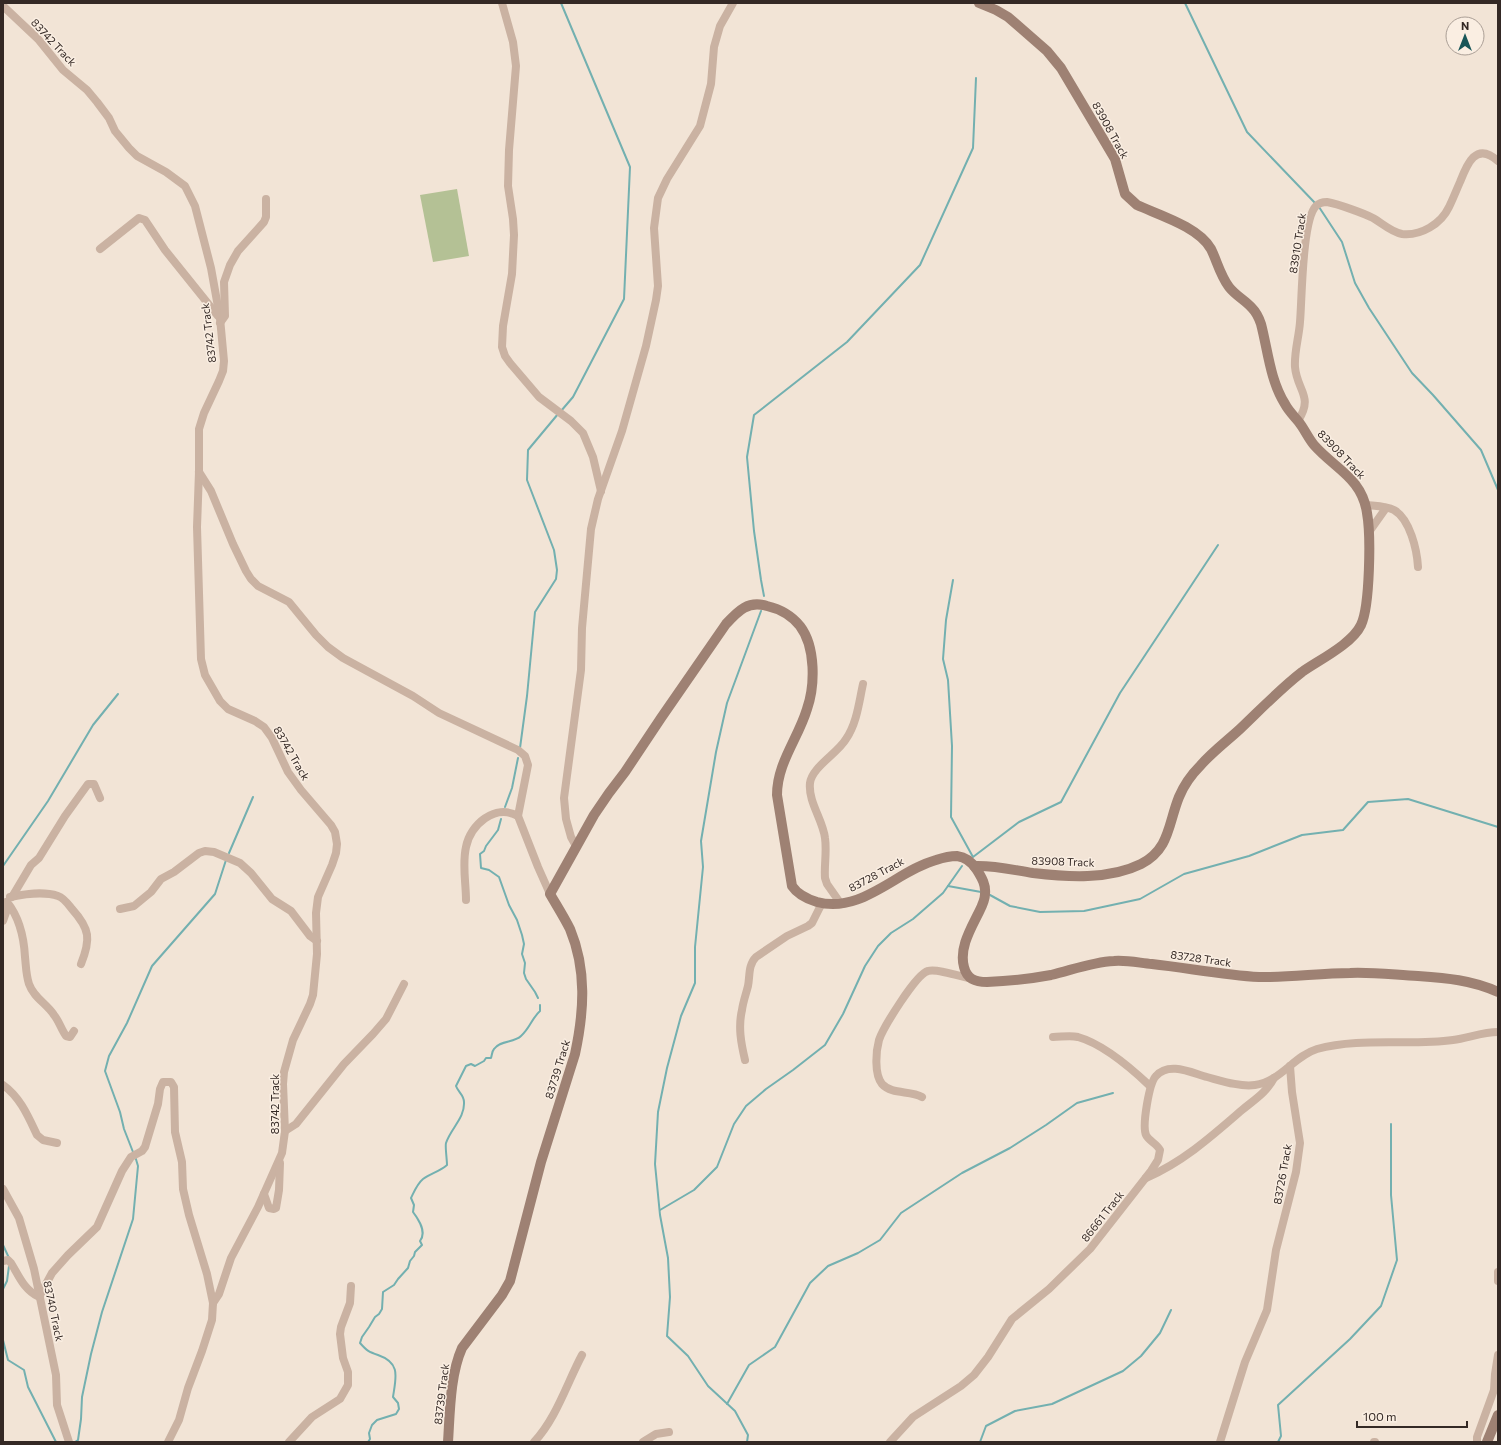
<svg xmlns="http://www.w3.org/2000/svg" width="1501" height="1445" font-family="Commissioner,sans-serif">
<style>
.green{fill:#b4c195}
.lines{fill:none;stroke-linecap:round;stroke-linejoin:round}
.stream{stroke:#73b0b0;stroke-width:2}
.street{stroke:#cab2a2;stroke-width:8}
.secondary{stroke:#9e8173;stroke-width:10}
.labels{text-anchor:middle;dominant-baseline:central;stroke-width:3;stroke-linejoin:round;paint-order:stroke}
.street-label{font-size:11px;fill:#342925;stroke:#faeee2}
</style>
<rect width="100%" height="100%" fill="#f2e4d6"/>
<path class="green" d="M457,189L469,256L433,262L420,195Z"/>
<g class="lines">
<g class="stream">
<path d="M561,3L630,167L624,299L573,397L561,411"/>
<path d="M1185,3L1247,132L1316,204"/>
<path d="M1319,207L1342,242L1355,283L1369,308L1412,373L1433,395L1481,450L1498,490"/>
<path d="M953,580L946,620L943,659L948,680L952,746L951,817L973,857L1019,822L1061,802L1120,693L1218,545"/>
<path d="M764,596L761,580L754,531L747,457L754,415L847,342L920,265L973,148L976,78"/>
<path d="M520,748L527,696L535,612L556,579L557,570L554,550L527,480L528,450L558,414"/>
<path d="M505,807L512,788L518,758"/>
<path d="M501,819L498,830L486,846L484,851L480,854L481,868L489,870L499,877L509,905L517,920L522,935L524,944L522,954L525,963L524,973L526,979L535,992L538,998"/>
<path d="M229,853L253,797"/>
<path d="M3,866L48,801L93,725L118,694"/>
<path d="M948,886L981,892"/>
<path d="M990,895L1010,906L1040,912L1084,911L1140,899L1184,874L1249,856L1302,835L1343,830L1368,802L1408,799L1498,827"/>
<path d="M133,1152L124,1129L120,1112L105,1071L109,1056L127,1023L152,966L215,894L226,860"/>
<path d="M660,1210L694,1190L717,1167L734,1124L746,1106L766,1089L793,1070L825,1045L843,1014L865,966L878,946L891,933L913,919L943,893L962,866"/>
<path d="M3,1245L9,1258"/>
<path d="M3,1289L7,1281L9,1266"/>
<path d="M3,1340L8,1360L24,1370L28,1387L56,1442"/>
<path d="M727,1404L749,1365L775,1347L810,1283L828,1266L858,1253L880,1240L901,1213L962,1173L1010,1148L1046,1125L1077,1103L1113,1093"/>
<path d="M75,1442L78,1440L81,1419L82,1397L91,1354L102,1312L133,1219L138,1166L135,1156"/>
<path d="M368,1442L370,1439L369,1433L372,1425L377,1420L396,1414L399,1409L398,1403L393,1397C396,1377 401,1363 378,1355C369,1352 367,1351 360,1343L362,1337L369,1327L375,1317L379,1314L382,1309L383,1292L394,1285L398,1279L408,1268L410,1261L414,1256L415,1252L422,1245L420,1241C427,1232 419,1220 413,1212L414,1205L411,1198C414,1192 417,1184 423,1179C431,1173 439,1172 447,1165C447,1160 445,1146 446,1143C451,1128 465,1118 464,1102C464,1095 458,1092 456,1086L466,1066L471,1064L475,1066L484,1061L486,1058H491C492,1055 492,1051 494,1049C500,1040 514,1043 521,1036C530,1028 532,1018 540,1011V1005"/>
<path d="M747,1442L748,1435L735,1411L708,1386L688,1356L667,1336L670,1297L668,1258L660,1215L655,1164L658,1112L667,1068L681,1016L695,983V947L703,867L701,841L716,752L727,703L761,611"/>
<path d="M980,1442L986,1426L1015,1411L1052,1404L1123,1371L1141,1356L1160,1333L1171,1310"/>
<path d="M1278,1442L1281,1436L1278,1405L1350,1339L1381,1306L1397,1260L1391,1195V1124"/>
</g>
<g class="street">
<path d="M502,3L513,42L516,66L509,150L508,186L513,219L514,235L512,274L503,326L502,347L505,356L510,363L539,397L571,421L583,433L593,457L601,491"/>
<path d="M3,6L38,39L63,70L87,90L97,102L109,118L115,131L129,148L137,156L166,172L185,186L195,206L211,268L220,318L224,361L223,371L219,381L204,413L199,429V472L197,527L201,659L205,675L220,701L228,709L255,721L264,727L272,738L288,772L301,790L331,825L335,832L337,844L336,853L332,865L318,897L316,913L317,954L313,995L310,1004L293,1040L284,1072L283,1084L285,1131L282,1153L258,1207L231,1258L219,1294L213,1303L212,1320L202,1351L188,1388L179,1420L168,1442"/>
<path d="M100,249L139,218L145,220L165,250L218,316"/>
<path d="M220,323L225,316L224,282L230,265L238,251L264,222L266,217V199"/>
<path d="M1298,421C1314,396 1297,391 1295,367C1294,352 1299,337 1300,322C1302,300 1302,220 1316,206C1319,203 1323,202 1327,202C1338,204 1363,213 1373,218C1382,223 1391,232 1402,234C1421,236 1441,224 1449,207C1453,199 1456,191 1460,182C1467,164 1476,141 1498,161"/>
<path d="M199,472L211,491L233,544L246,571L251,579L258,586L289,602L316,635L328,647L343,658L413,696L439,713L518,750L525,756L528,765L518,816"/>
<path d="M1366,505C1374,506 1386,506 1394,510C1410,519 1417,550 1418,567"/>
<path d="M1369,532L1386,508"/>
<path d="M576,846L571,837L566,819L564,798L581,670L582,628L591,529L598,499L622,431L646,346L656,300L658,286L654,228L658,198L667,179L700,126L711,84L714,47L720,26L733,3"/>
<path d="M10,897C25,894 43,891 58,896C64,898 68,904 72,909C90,929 91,939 81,964"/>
<path d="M12,897L31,865L39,858L65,816L88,784H94L100,798"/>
<path d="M466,900C466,883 462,864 466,847C470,825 495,803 518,816L538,867L550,894"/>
<path d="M7,902C19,917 24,938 25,957C26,966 26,975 29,984C34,998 46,1003 54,1015C59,1021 61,1029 66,1036L70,1037L74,1031"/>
<path d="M841,904L827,884L825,878C824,865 827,852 825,838C823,820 808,802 810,783C812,767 838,753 846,739C857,723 859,702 863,684"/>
<path d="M120,909L134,906L151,892L161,879L174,872L199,853L205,851L214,852L240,863L251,873L272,899L291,911L310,936L317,941"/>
<path d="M3,921L8,907L6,902"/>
<path d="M1053,1037C1061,1037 1070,1035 1078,1037C1103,1044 1131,1068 1150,1086"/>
<path d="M745,1060C741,1043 738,1027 742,1010C743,1002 746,994 748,986C750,976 748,965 756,957L787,936L808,926L812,923L822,903"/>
<path d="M3,1085C20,1097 28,1116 37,1135L43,1140L57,1143"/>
<path d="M922,1097C910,1090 892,1095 882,1084C874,1074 876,1051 879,1040C883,1028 916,974 928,971C936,968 962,977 972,979"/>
<path d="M285,1131L296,1124L344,1064L373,1034L386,1019L404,984"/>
<path d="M1146,1178C1183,1162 1212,1136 1242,1110C1254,1100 1267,1092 1274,1078"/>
<path d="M3,1189L19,1218L34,1269L56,1375L57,1405L69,1442"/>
<path d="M264,1194L269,1208L274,1209L276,1208L279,1190L280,1163"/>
<path d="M3,1261L8,1260L11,1263C19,1276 24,1290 39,1297L52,1273L68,1255L97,1227L122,1171L131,1157L142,1151L145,1147L158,1104L160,1089L163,1082H171L174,1087L175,1132L182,1162L183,1189L189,1215L207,1274L213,1303"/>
<path d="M1498,1272V1281"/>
<path d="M289,1442L312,1417L340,1399L348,1385V1372L343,1358L340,1334L341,1327L350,1303L351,1286"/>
<path d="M534,1442C556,1419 567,1383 582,1355"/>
<path d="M643,1442L656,1434L669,1432"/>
<path d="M890,1442L913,1417L961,1386L974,1375L988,1357L1012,1319L1049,1289L1090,1249L1151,1171L1158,1160L1160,1150C1157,1144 1149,1141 1146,1135C1142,1126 1149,1083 1156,1076C1169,1061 1192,1073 1207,1077C1222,1081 1240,1087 1255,1085C1280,1082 1294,1056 1317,1049C1360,1037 1410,1046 1453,1040C1468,1038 1483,1032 1498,1032"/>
<path d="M1220,1442L1245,1362L1267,1310L1276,1250L1296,1172L1300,1143L1292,1092L1290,1066"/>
<path d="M1374,1442H1375"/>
<path d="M1477,1442V1437L1494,1390L1495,1374L1498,1355"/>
</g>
<g class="secondary">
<path d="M974,866C994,865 1013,870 1033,873C1067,877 1109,880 1141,864C1170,849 1168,824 1179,797C1184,785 1191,775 1200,766C1212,752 1227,741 1240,729C1260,710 1280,689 1302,672C1319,660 1352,644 1361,625C1370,606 1371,535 1367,513C1362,478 1335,469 1314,445C1308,438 1304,428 1298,421C1293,415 1288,410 1285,404C1270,380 1268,351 1261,324C1259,318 1256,312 1252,308C1245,300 1236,296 1229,287C1220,275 1217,261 1211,249C1199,227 1159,215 1137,205L1125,194L1115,159L1061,68L1047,51L1008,17L996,10L979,3"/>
<path d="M448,1442C450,1412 450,1375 462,1348L502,1295L510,1281L541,1162L575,1054C584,1012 587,970 570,929C564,917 557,906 550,894L594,815L609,793L625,772L661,718L726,624C738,611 748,600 767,606C780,609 792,616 800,626C816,647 815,686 807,709C798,739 777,763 777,795L792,886C798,895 807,899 817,902C862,914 896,871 936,860C942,858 950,856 957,856C966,857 972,862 977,870C982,878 986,885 985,894C985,901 981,908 978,914C970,930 959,949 964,967C967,979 975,982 987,982C1008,981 1030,979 1051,975C1072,970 1092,962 1114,961C1127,960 1140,963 1152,964C1188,968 1224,975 1259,977C1289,978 1319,973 1350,973C1372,972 1396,975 1418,976C1446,978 1472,980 1498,992"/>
<path d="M1487,1442L1498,1415"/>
</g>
</g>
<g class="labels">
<g class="street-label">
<text transform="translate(54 42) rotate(47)">83742 Track</text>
<text transform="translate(1111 130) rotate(61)">83908 Track</text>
<text transform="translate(1297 243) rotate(-81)">83910 Track</text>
<text transform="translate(208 333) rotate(-97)">83742 Track</text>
<text transform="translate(1342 454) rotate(46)">83908 Track</text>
<text transform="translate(292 753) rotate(60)">83742 Track</text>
<text transform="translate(1063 861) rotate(2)">83908 Track</text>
<text transform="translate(876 874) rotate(-28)">83728 Track</text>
<text transform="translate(1201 958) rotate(8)">83728 Track</text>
<text transform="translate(557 1069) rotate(-73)">83739 Track</text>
<text transform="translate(274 1104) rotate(-90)">83742 Track</text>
<text transform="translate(1282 1174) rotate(-80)">83726 Track</text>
<text transform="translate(1102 1216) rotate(-52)">86661 Track</text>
<text transform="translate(54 1311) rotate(78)">83740 Track</text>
<text transform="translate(441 1394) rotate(-83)">83739 Track</text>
</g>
</g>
<rect width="1501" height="1445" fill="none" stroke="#342925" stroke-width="8"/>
<g transform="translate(1465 36)"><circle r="19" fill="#faeee2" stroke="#ab9f96"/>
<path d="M0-3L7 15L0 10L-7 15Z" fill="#185658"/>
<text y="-6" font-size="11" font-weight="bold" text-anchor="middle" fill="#342925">N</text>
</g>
<path d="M1357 1421v6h110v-6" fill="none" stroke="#342925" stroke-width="2"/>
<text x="1363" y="1421" font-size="12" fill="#342925" stroke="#faeee2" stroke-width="3" paint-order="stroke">100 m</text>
</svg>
